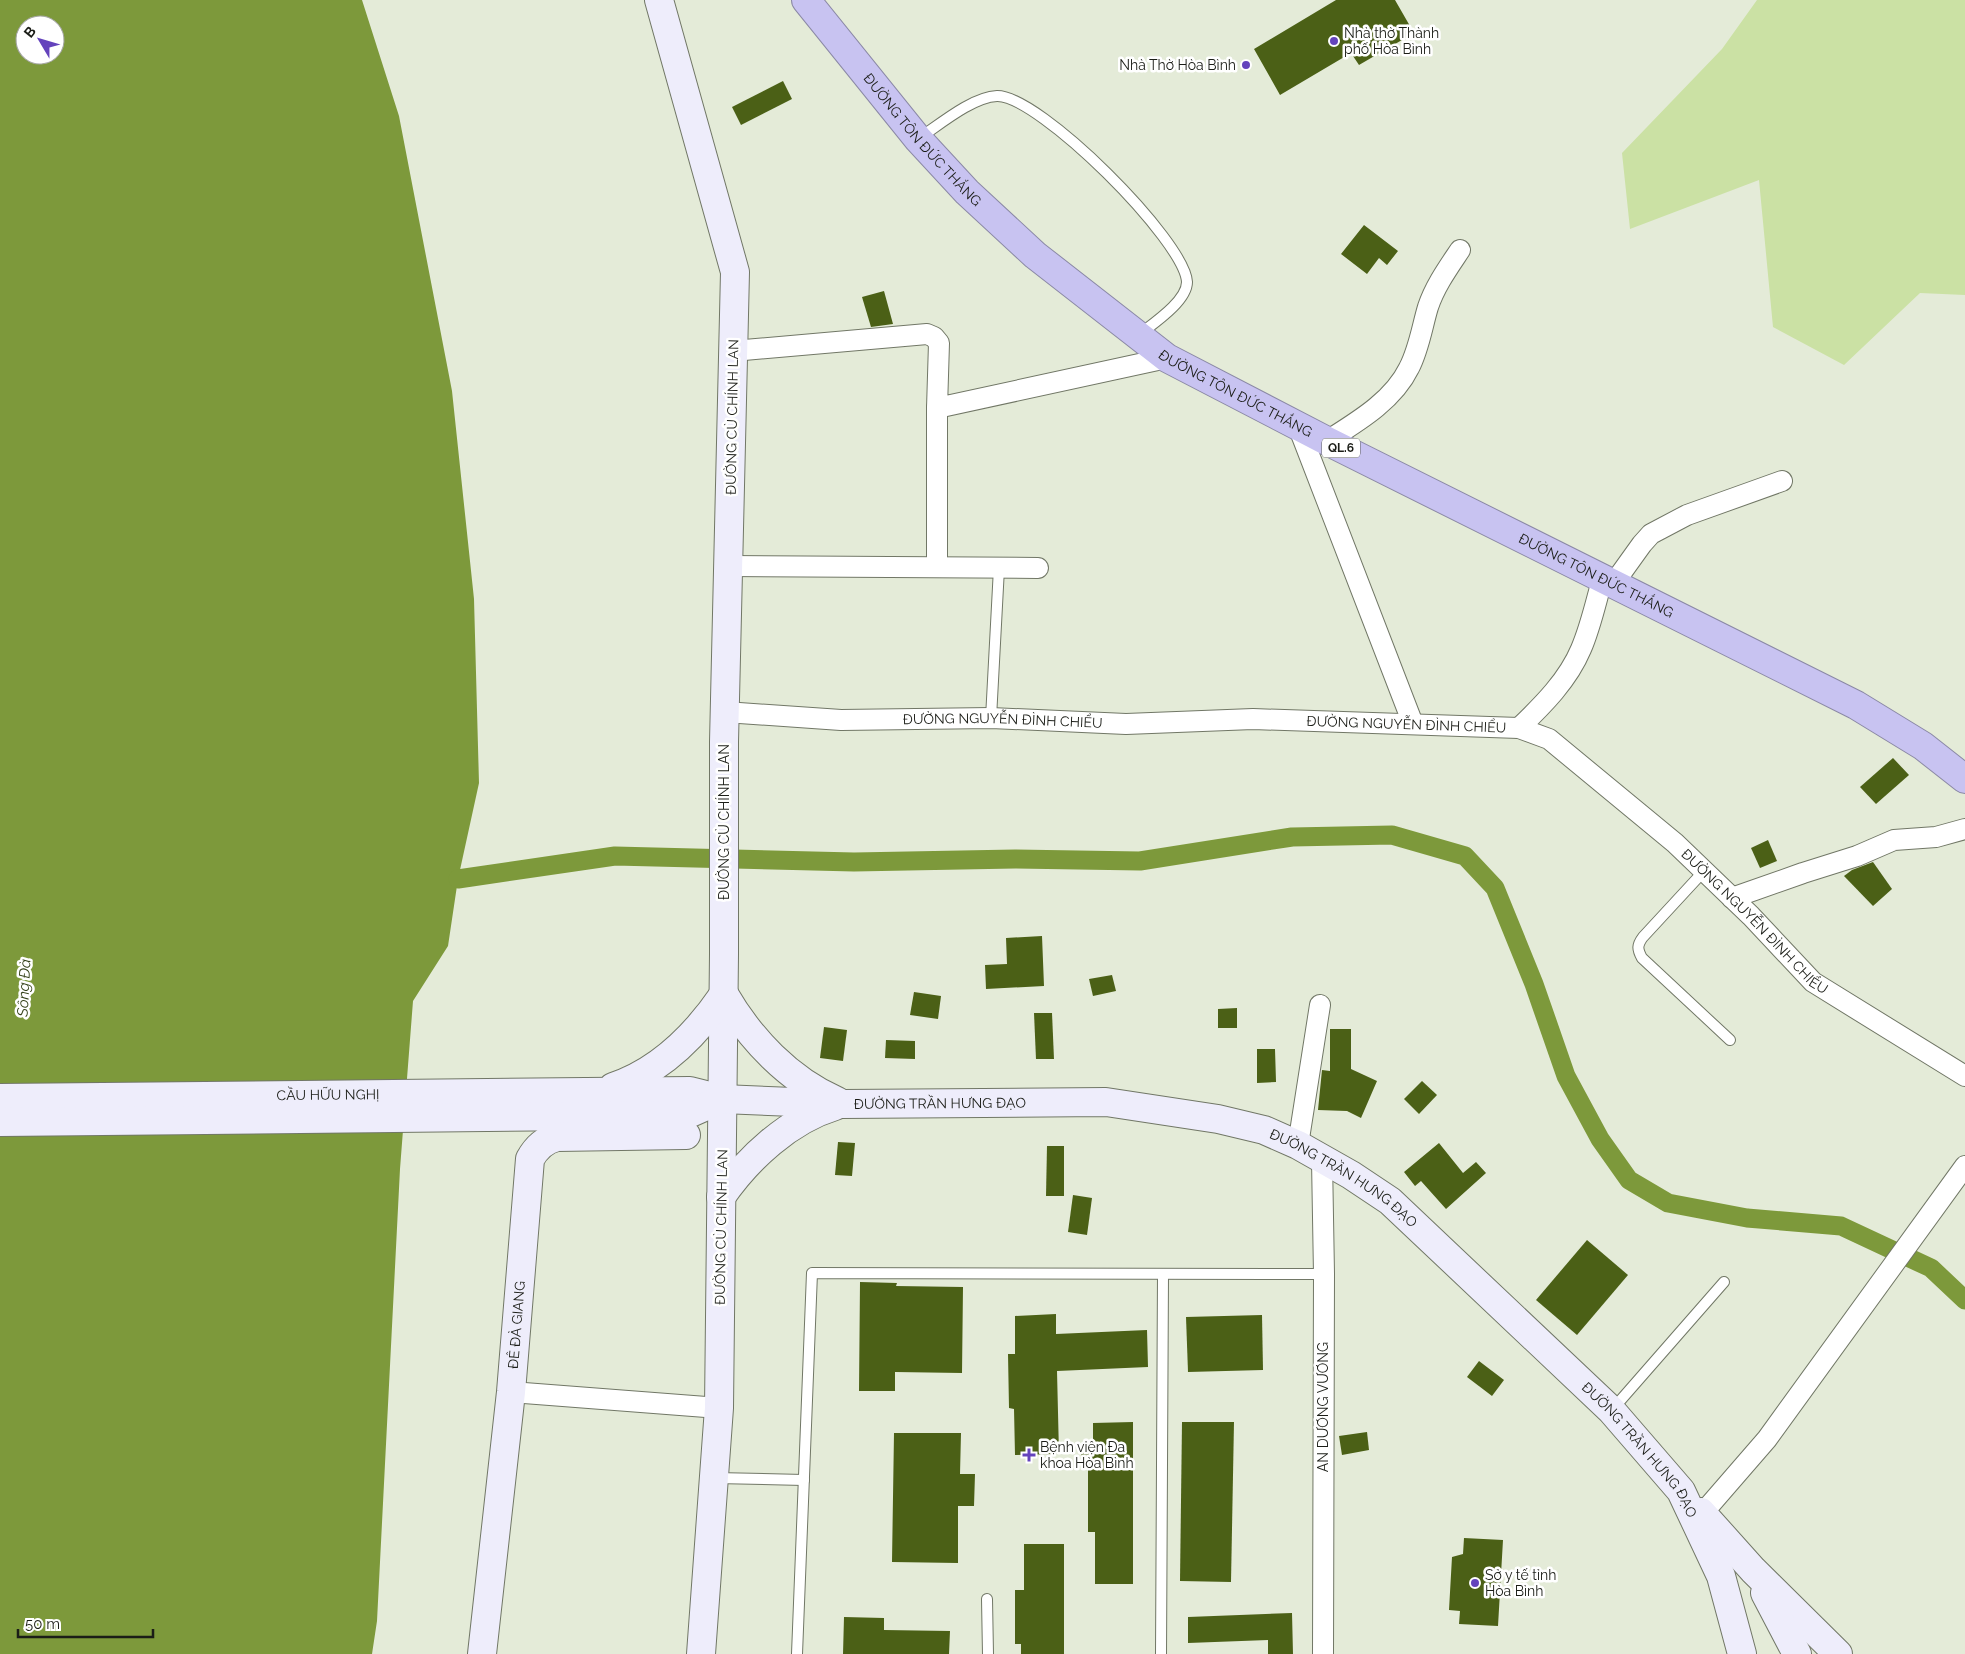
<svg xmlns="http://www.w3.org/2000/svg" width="1965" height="1654" font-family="Raleway,sans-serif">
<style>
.green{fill:#cbe1a4}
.water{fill:#7d993b;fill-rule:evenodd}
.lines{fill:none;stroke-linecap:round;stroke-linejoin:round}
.canal{stroke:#7d993b;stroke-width:19}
.building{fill:#4b6016}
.lane-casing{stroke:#717766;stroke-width:12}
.street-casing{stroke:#717766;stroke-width:22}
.secondary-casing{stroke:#717766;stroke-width:30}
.highway-casing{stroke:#8b89a5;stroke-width:30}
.lane{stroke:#fff;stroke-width:10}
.street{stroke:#fff;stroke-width:20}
.secondary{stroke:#eeedfb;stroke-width:28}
.highway{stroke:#c8c3f1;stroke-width:28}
.poi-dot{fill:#6443bc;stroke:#fff;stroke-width:2}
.labels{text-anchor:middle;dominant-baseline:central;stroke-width:5;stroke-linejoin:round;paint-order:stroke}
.shield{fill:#fff;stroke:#5f615d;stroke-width:1}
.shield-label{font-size:12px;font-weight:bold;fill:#1b1d17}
.poi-label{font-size:14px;fill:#1b1d17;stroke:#fff;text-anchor:start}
.street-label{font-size:14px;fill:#1b1d17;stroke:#fff}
.water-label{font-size:15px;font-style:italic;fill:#344119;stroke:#fff}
</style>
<rect width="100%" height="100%" fill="#e4ebd8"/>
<path class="green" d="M1757,0H1965V295L1920,293L1844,365L1773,327L1759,180L1630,229L1622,153L1722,49Z"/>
<path class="water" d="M0,0H362L399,116L452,391L474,599L479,783L458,879L448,946L413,1001L400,1169L377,1621L372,1654H0ZM25,25H55V55H25Z"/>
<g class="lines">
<path class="canal" d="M458,879L615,856L854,862L1015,859L1140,861L1292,837L1392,835L1465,856L1495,888L1534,984L1566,1076L1600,1139L1629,1180L1668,1203L1747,1218L1841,1226L1931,1268L1965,1300"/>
</g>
<g class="building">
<path d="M1336,0H1395L1414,33L1359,65L1351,53L1280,95L1254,49Z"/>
<path d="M783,81L792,99L741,125L732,107Z"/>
<path d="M1364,225L1398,251L1387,265L1379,258L1367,274L1341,254Z"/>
<path d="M884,291L893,324L871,327L862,297Z"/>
<path d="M1893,758L1909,775L1876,804L1860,787Z"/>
<path d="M1768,840L1777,861L1760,868L1751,848Z"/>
<path d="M1873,862L1892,889L1873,906L1844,876L1852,870Z"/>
<path d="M1042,936L1044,986L986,989L985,965L1007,964L1006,938Z"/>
<path d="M1112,975L1116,991L1093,996L1089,979Z"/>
<path d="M914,992L941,996L938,1019L910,1015Z"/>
<path d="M1237,1008V1028H1218V1009Z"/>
<path d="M1034,1013H1052L1054,1059H1036Z"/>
<path d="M824,1027L847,1030L843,1061L820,1058Z"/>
<path d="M1330,1029H1351V1069L1377,1081L1361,1118L1347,1111L1318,1110L1322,1070L1330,1071Z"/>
<path d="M886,1040L915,1041V1059L885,1058Z"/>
<path d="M1257,1049H1275L1276,1082L1257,1083Z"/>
<path d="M1422,1081L1437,1095L1419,1114L1404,1099Z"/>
<path d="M838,1142L855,1143L852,1176L835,1175Z"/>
<path d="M1439,1143L1463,1173L1476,1162L1486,1173L1446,1209L1421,1181L1415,1186L1404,1172Z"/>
<path d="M1047,1146H1064V1196H1046Z"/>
<path d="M1073,1195L1092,1198L1087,1235L1068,1232Z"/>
<path d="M1587,1240L1628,1275L1577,1335L1536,1300Z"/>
<path d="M860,1282L897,1283L896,1286L963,1287L962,1373L895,1372V1391H859Z"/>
<path d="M1056,1314V1334L1147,1330L1148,1367L1057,1371L1059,1454L1015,1455L1014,1409L1009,1408L1008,1354H1015V1316Z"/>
<path d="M1262,1315L1263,1370L1188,1372L1186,1317Z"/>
<path d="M1479,1361L1504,1380L1492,1396L1467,1377Z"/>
<path d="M1133,1422V1584H1095V1532H1088V1458L1081,1459V1443L1093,1442V1423Z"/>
<path d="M1182,1422H1234L1231,1582L1180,1581Z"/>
<path d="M1367,1432L1369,1450L1342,1455L1339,1436Z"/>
<path d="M894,1433H961L960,1474H975L974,1506H958V1563L892,1562Z"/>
<path d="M1464,1538L1503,1540L1498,1626L1459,1624L1460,1611L1449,1610L1452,1557L1463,1554Z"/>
<path d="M1024,1544H1064V1654H1021V1644H1015V1590H1024Z"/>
<path d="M1292,1613L1293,1654H1268V1640L1188,1643V1617Z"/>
<path d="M844,1617L884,1618V1630L950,1631L949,1654H843Z"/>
</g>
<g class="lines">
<g class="lane-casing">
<g id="lane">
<path d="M918,139C939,125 972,97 997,96C1039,95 1185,241 1187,282C1187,301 1154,323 1140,334"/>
<path d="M991,718L999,568"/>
<path d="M1704,871L1643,937C1637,945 1637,949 1642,958L1730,1040"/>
<path d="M1612,1410L1724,1282"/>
<path d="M715,1478L804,1480"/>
<path d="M987,1599L988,1654"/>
<path d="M797,1654L812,1273L1324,1274"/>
<path d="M1161,1654L1163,1274"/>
</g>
</g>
<g class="street-casing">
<g id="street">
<path d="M733,351L927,334L934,337L939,343L937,408L1167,358"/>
<path d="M1298,426L1413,724"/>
<path d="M1327,441C1357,422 1393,401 1409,368C1419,349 1422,327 1428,307C1435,286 1448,268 1460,250"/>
<path d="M728,566L1038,568"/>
<path d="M937,567V408"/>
<path d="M1614,583L1642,544L1651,534L1687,515L1782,481"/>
<path id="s1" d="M725,712L841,720L991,718L1126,724L1253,719L1519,728L1549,739L1675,843L1751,916L1813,982L1965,1076"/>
<path d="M1519,728C1543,705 1568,680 1581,649C1591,626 1596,601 1603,577"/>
<path d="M1732,898L1803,873L1857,856L1894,840L1936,837L1965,829"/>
<path d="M1298,1145L1320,1005"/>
<path d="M1322,1160L1324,1274L1323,1654"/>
<path d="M511,1392L719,1408"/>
<path d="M1702,1514L1767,1439L1965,1166"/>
</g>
</g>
<g class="secondary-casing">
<g id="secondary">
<path d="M659,0L735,272L724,742V954L719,1408L701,1654"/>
<path d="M613,1087C661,1071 696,1035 724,994C750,1039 789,1080 837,1101"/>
<path id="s2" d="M0,1098L690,1091L722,1099L843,1104L1106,1102L1218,1119L1264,1130L1298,1145L1351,1175L1390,1201L1611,1410L1681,1491L1721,1576L1742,1654"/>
<path d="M0,1122L686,1115L722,1099"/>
<path d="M721,1197C748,1158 789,1120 835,1106"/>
<path d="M1701,1512L1753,1570L1838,1654"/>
<path d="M1765,1593L1797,1654"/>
<path id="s3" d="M482,1654L511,1392L530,1159C536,1148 544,1140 557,1137L686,1135"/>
</g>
</g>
<g class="highway-casing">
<g id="highway">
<path id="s4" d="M806,0L918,139L967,192L1035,255L1167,358L1327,441L1856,705L1923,746L1965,779"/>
</g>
</g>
<use href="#lane" class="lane"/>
<use href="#street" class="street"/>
<use href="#secondary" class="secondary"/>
<use href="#highway" class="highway"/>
</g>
<g class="poi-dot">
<circle cx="1334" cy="41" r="5"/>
<circle cx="1246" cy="65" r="5"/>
<path d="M1026.5 1447.5h5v5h5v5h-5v5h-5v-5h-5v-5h5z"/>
<circle cx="1475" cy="1583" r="5"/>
</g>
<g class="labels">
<rect class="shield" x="1322" y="438.5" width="38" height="19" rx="4"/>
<g class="shield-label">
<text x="1341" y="448">QL.6</text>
</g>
<g class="poi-label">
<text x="1344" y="33">Nhà thờ Thành<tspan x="1344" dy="16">phố Hòa Bình</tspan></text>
<text x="1236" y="65" text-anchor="end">Nhà Thờ Hòa Bình</text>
<text x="1040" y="1447">Bệnh viện Đa<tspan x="1040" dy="16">khoa Hòa Bình</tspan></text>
<text x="1485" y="1575">Sở y tế tỉnh<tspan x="1485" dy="16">Hòa Bình</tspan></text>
</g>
<g class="street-label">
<text stroke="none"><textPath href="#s4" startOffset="182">ĐƯỜNG TÔN ĐỨC THẮNG</textPath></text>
<text stroke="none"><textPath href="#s4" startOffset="588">ĐƯỜNG TÔN ĐỨC THẮNG</textPath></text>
<text transform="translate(732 417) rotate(-89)">ĐƯỜNG CÙ CHÍNH LAN</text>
<text stroke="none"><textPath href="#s4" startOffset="992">ĐƯỜNG TÔN ĐỨC THẮNG</textPath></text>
<text stroke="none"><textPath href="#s1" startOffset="278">ĐƯỜNG NGUYỄN ĐÌNH CHIỂU</textPath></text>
<text stroke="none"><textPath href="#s1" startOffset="682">ĐƯỜNG NGUYỄN ĐÌNH CHIỂU</textPath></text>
<text transform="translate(724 822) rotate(-90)">ĐƯỜNG CÙ CHÍNH LAN</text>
<text stroke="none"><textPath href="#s1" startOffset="1102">ĐƯỜNG NGUYỄN ĐÌNH CHIỂU</textPath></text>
<text stroke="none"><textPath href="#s2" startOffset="328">CẦU HỮU NGHỊ</textPath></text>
<text stroke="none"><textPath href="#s2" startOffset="941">ĐƯỜNG TRẦN HƯNG ĐẠO</textPath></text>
<text stroke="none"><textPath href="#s2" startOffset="1361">ĐƯỜNG TRẦN HƯNG ĐẠO</textPath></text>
<text transform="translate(721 1227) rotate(-89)">ĐƯỜNG CÙ CHÍNH LAN</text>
<text stroke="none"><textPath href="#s3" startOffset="331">ĐÊ ĐÀ GIANG</textPath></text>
<text transform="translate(1323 1407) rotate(-90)">AN DƯƠNG VƯƠNG</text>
<text stroke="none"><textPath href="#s2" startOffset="1766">ĐƯỜNG TRẦN HƯNG ĐẠO</textPath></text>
</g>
<g class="water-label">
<text transform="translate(24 988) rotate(-87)">Sông Đà</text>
</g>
</g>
<g transform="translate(40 40) rotate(308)"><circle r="24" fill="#ffffff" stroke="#a4a5a2"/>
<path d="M0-4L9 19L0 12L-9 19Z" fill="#6443bc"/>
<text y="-8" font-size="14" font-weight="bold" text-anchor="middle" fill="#1b1d17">B</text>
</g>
<path d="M18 1629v8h135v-8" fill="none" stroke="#1b1d17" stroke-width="2.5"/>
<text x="25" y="1629" font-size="15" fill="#1b1d17" stroke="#ffffff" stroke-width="4" paint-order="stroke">50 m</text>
</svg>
